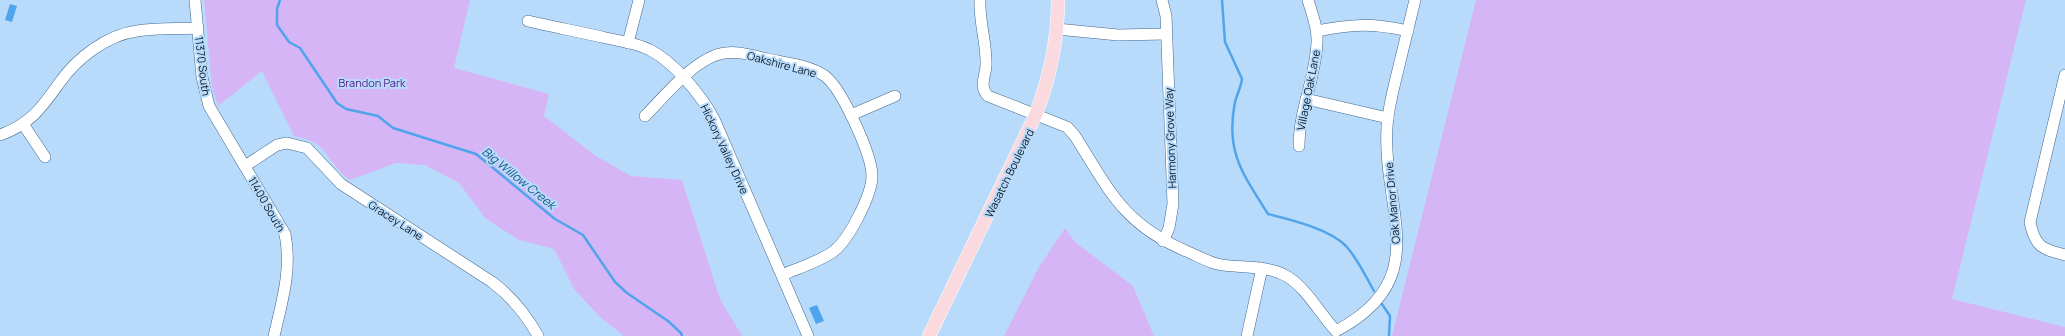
<svg xmlns="http://www.w3.org/2000/svg" width="2065" height="336" font-family="Manrope,sans-serif">
<style>
.green{fill:#d6b5f6}
.water{fill:#50a4ec}
.lines{fill:none;stroke-linecap:round;stroke-linejoin:round}
.stream{stroke:#50a4ec;stroke-width:2.5}
.minor-casing{stroke:#41678b;stroke-width:12}
.major-casing{stroke:#fff;stroke-width:14}
.minor{stroke:#fff;stroke-width:11}
.major{stroke:#fad9df;stroke-width:13}
.labels{text-anchor:middle;dominant-baseline:central;stroke-width:4;stroke-linejoin:round;paint-order:stroke}
.street-label{font-size:11px;fill:#091927;stroke:#b9dbfb}
.park-label{font-size:11px;fill:#571881;stroke:#b9dbfb}
.water-label{font-size:12px;font-style:italic;fill:#1c5786;stroke:#b9dbfb}
</style>
<rect width="100%" height="100%" fill="#b9dbfb"/>
<g class="green">
<path d="M204,0H470L454,68L549,94L544,116L596,156L631,176L682,180L720,299L742,336H624L600,317L574,289L554,249L519,240L485,218L459,183L425,165L396,163L350,180C336,171 330,156 318,145C312,140 302,138 294,136L262,71L218,106L212,87Z"/>
<path d="M1476,0H2026L1952,299L2065,327V336H1392Z"/>
<path d="M1065,228L1075,242L1133,286L1154,336H1004L1039,267Z"/>
</g>
<g class="water">
<path d="M10,4L17,6L12,22L5,20Z"/>
<path d="M817,305L824,321L816,324L809,308Z"/>
</g>
<g class="lines">
<g class="stream">
<path d="M280,0L277,9V25L289,42L300,48L337,103L346,109L378,116L393,128L476,154L555,219L583,235L615,282L627,293L668,321L681,333L682,336"/>
<path d="M1222,0L1225,42L1242,79C1241,87 1237,94 1235,102C1225,152 1243,174 1268,214C1292,220 1329,229 1346,246C1357,258 1366,277 1374,291"/>
<path d="M1382,304L1390,316L1389,336"/>
</g>
<g class="minor-casing">
<g id="minor">
<path d="M195,0L202,77L209,106L285,234C292,269 282,302 274,336"/>
<path d="M980,0C979,22 987,44 986,66C985,77 979,87 988,96L1067,127L1075,136C1109,190 1123,224 1186,251C1196,255 1206,261 1217,264C1240,269 1267,264 1288,277C1306,288 1321,315 1336,331"/>
<path d="M1162,0L1166,16L1173,204L1169,228L1163,241"/>
<path d="M528,21C554,27 580,32 606,38C620,41 637,43 650,50C674,62 701,95 714,119L808,336"/>
<path d="M1057,29L1118,35L1166,34"/>
<path d="M1317,31C1352,24 1372,23 1408,31"/>
<path d="M628,43L639,0"/>
<path d="M2065,75L2030,222C2035,247 2042,249 2065,255"/>
<path d="M1306,99L1388,118"/>
<path d="M851,115L895,96"/>
<path d="M645,116C666,95 688,66 716,55C733,49 751,55 767,59C786,63 809,65 825,76C842,89 872,155 872,176C872,195 849,239 834,251C819,262 798,268 782,275"/>
<path d="M23,124L45,157"/>
<path d="M0,135C31,124 42,107 60,82C77,58 107,35 137,31C157,28 178,29 198,28"/>
<path d="M1299,146C1299,110 1316,77 1317,42C1318,28 1312,14 1308,0"/>
<path d="M245,166L277,145L287,143L307,148L341,184L492,282C512,297 526,314 538,336"/>
<path d="M1336,331C1435,279 1382,211 1387,127C1388,109 1393,91 1397,74C1403,49 1409,25 1415,0"/>
<path d="M1247,336L1262,268"/>
</g>
</g>
<g class="major-casing">
<path id="major" d="M929,336L1036,114C1050,77 1058,39 1058,0"/>
</g>
<use href="#minor" class="minor"/>
<use href="#major" class="major"/>
</g>
<g class="labels">
<g class="street-label">
<text transform="translate(782 64) rotate(15)">Oakshire Lane</text>
<text transform="translate(203 66) rotate(83)">11370 South</text>
<text transform="translate(1308 90) rotate(-79)">Village Oak Lane</text>
<text transform="translate(1170 138) rotate(-92)">Harmony Grove Way</text>
<text transform="translate(725 149) rotate(65)">Hickory Valley Drive</text>
<text transform="translate(1009 173) rotate(-64)">Wasatch Boulevard</text>
<text transform="translate(1392 203) rotate(-95)">Oak Manor Drive</text>
<text transform="translate(267 204) rotate(60)">11400 South</text>
<text transform="translate(396 220) rotate(33)">Gracey Lane</text>
</g>
<g class="park-label">
<text x="372" y="82">Brandon Park</text>
</g>
<g class="water-label">
<text transform="translate(519 178) rotate(39)">Big Willow Creek</text>
</g>
</g>
</svg>
